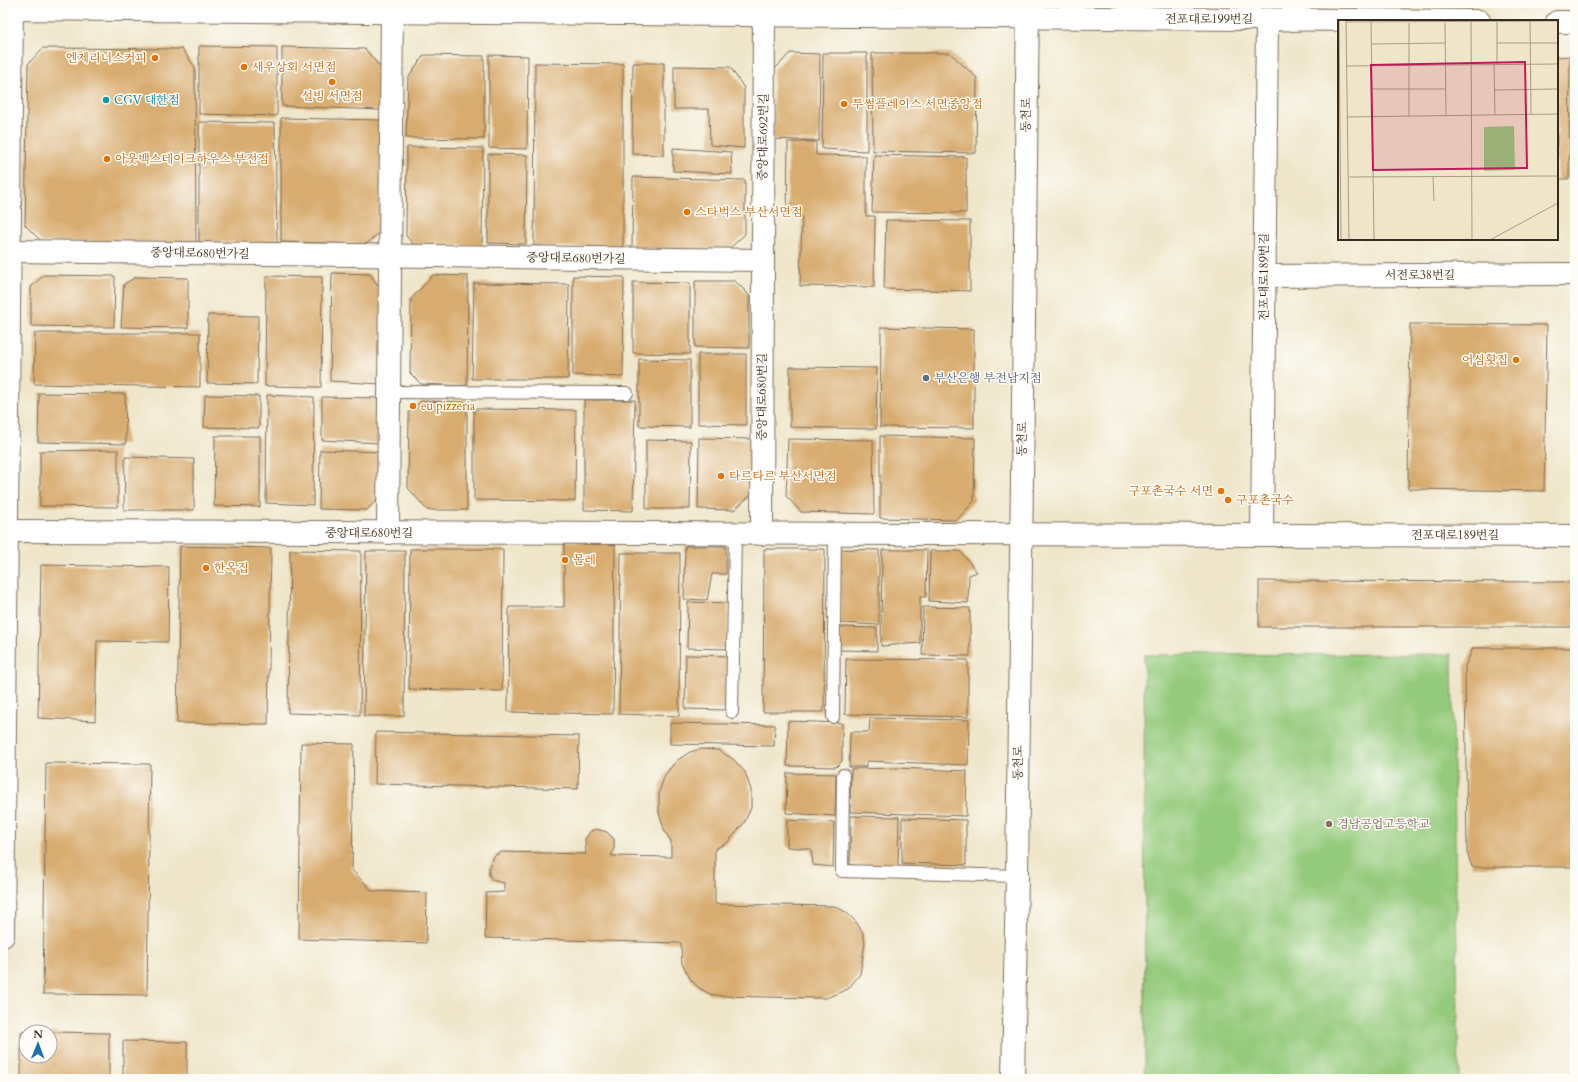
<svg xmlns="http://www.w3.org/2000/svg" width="1578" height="1082" font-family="Cardo,'Noto Serif KR',serif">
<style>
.green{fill:#94ca7b;stroke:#687a4c}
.building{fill:#d8ac6f}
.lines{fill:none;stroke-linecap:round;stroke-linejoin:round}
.lane-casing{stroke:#7a6c5a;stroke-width:14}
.street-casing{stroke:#7a6c5a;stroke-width:24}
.secondary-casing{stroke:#7a6c5a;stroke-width:24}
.lane{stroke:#fff;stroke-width:12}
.street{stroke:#fff;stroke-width:22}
.secondary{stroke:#fff;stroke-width:22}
.food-dot{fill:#e8710a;stroke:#fdfcf7;stroke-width:1.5}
.culture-dot{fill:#0f9aa8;stroke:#fdfcf7;stroke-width:1.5}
.service-dot{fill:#5c6f8a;stroke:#fdfcf7;stroke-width:1.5}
.education-dot{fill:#8d6e63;stroke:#fdfcf7;stroke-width:1.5}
.labels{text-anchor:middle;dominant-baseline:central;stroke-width:3;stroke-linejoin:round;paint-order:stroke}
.street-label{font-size:12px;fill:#3b2a1e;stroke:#fdfcf7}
.food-label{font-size:12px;fill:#c56008;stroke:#fdfcf7;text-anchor:start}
.culture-label{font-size:12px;fill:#0d838f;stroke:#fdfcf7;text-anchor:start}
.service-label{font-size:12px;fill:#4e5e75;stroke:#fdfcf7;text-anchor:start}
.education-label{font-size:12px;fill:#785e54;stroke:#fdfcf7;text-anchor:start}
.inset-road{fill:none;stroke:#a79b85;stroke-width:1}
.view{fill:#c2185b;fill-opacity:0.15;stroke:#c2185b;stroke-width:2}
.inset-edge{fill:none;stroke:#3b2a1e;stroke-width:2}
</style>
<rect width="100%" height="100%" fill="#fdfcf7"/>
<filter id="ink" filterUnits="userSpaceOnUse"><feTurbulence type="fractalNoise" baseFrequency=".025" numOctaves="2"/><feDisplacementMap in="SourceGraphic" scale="8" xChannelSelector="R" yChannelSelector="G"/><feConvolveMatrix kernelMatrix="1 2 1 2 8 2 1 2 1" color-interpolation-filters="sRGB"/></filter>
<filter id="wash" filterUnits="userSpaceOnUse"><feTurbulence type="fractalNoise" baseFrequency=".012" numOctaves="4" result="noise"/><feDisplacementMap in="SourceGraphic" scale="16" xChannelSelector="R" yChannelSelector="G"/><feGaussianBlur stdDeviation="0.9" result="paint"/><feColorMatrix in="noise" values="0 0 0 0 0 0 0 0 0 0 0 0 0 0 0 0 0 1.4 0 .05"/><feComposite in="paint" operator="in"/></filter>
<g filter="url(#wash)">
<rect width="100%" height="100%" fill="#efe6ca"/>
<path class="green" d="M1452,654L1459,1079H1145L1144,655Z"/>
<g id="blocks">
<g class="building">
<path d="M199,46L277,47V116L199,114Z"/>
<path d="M282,47L365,49L381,68V110L282,106Z"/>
<path d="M43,48L182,49L195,67L196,243L42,242L25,225L28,64Z"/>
<path d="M790,53L820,54L819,141L773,139V71Z"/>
<path d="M823,53H867V151L822,149Z"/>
<path d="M872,53H950L977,78L976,153L873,151Z"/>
<path d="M424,55L484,56V139L406,138L408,78Z"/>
<path d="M489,55L528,56L527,149L489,148Z"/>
<path d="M1570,56L1569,179H1557V57Z"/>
<path d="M535,63L623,64V248L534,246Z"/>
<path d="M633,63H664V155L632,154Z"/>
<path d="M674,66L730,67L744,88V148L710,145L709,109H674Z"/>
<path d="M281,118L381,120V231L366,244L281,242Z"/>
<path d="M199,122L275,123L277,243L199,242Z"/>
<path d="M788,142H816V155L866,156V216H875L874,287L800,286L802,216L787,215Z"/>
<path d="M407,147L483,148L482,246L414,245L406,236Z"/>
<path d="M673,148L731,152L732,174L673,171Z"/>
<path d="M488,154L527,155L526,244L488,243Z"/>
<path d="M874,155L966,157V213L872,212Z"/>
<path d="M633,177L745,180V234L728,250L632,248Z"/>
<path d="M886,220L970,221V291L884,289Z"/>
<path d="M332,273L370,274L382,291L381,384L330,381Z"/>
<path d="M44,275L115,276L114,327L31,326V287Z"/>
<path d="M433,275L468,276L467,386L421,384L410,373L411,299Z"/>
<path d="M266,276L322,277L321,387L265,386Z"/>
<path d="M573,276L624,277L623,377L573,375Z"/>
<path d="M136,277L188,278V328L121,327L124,284Z"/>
<path d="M695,281H735L749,295V348L695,347Z"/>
<path d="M633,282L690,283V354L633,353Z"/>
<path d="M474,283L569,284L568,379H472Z"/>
<path d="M208,315L258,316L257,384L207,383Z"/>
<path d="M1410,324L1547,325L1544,491L1408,489Z"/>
<path d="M881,327L974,329V428L880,427Z"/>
<path d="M35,333H200V387L34,384Z"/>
<path d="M698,354H746V425L698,424Z"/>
<path d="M639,359L690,360V427L639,426Z"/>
<path d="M790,367L877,368L876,429L790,427Z"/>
<path d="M39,393L125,394L126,444L38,442Z"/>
<path d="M205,395L259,396V428L204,427Z"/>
<path d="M267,395L314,397L313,505L266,503Z"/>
<path d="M322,397L379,398V443L322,440Z"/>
<path d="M584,400H635L633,511L584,510Z"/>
<path d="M421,401L467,402V510H427L408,488L409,412Z"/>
<path d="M474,409L576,410L575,501L474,500Z"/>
<path d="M215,436H260V507L214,506Z"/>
<path d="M880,436L975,438L974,501L957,520L880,518Z"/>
<path d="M699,438L753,439L752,494L734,510L698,509Z"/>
<path d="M788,439L873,440L874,514L801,512L786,496Z"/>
<path d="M646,440L691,441L690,509H646Z"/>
<path d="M118,450V507L40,506V451Z"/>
<path d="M320,450L382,452L381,496L367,510L319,509Z"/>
<path d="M125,457L194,459V510H124Z"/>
<path d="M564,541L615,542L613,714L508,712L509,607H564Z"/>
<path d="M180,546L271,548L268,724L177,723Z"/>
<path d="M685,546H726V574H712L707,600L684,599Z"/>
<path d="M410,549H503L502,691L409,689Z"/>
<path d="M764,549H825L824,712H763Z"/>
<path d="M840,549L879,550V625L840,623Z"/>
<path d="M290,550L361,551L360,715L288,713Z"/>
<path d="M882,550H927L926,597H920V643L881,646Z"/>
<path d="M366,551H405L404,716H364Z"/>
<path d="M930,551H960L977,572L969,575L968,603L929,601Z"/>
<path d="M621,553H680L679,716L619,714Z"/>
<path d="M41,565L169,567L168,642L97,641L95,721L38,718Z"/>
<path d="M1259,581L1575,582V627H1259Z"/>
<path d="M688,602L728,603V649L687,648Z"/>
<path d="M923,607L970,608V656L922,655Z"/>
<path d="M840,627L877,628V651L840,650Z"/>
<path d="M1473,648H1575V867H1472L1467,852L1465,666Z"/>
<path d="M686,655L729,656L728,710L685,709Z"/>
<path d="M846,659L968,660V717L845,714Z"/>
<path d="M870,718L969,720L968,765L866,761V767H849L850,732H869Z"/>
<path d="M788,721L842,723V761L836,767L787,766Z"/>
<path d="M670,723L775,725L774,746L670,744Z"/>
<path d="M376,732L579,736L578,789L375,784Z"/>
<path d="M301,743L354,744L352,870L372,891L427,893L426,943L299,939Z"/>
<path d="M700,749L718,750L733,759L745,772L751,790V808L744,823L728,842L715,849V904L834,906L846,912L856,922L863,933L865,943L860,974L848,989L826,998H814L721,996L710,994L699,988L691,980L682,964L681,943L485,938L486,893L504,892V883L492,880L489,874V867L495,855L502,852L586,854L585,839L591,831L596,829L607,832L614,839V848L611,856L671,857V841L665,832L659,813V792L665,775L676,761L690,752Z"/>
<path d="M46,763L150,764L147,995L43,994Z"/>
<path d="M897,768L967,771L966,816L850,812L851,769Z"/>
<path d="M787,773L836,774L835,816L786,813Z"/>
<path d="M851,816L899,817L898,867L850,865Z"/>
<path d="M902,818L966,820V865L902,863Z"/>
<path d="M787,820L834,822L833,867L813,865L811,849L787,847Z"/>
<path d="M21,1032H26V1056H50V1032L109,1033V1079H21Z"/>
<path d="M123,1041L187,1042V1079H123Z"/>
</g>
</g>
</g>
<g filter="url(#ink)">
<use href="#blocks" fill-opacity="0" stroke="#7a6c5a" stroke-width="1"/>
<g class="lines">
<g class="lane-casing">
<g id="lane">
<path d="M389,392L627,393"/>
<path d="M732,712L735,534"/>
<path d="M833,717L835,534"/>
<path d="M843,775L842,871L1017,876"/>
</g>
</g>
<g class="street-casing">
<g id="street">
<path d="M1294,20V3"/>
<path d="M10,251L762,260"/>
<path d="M1264,276L1575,274"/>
<path d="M3,531L1575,536"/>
<path d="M388,533L392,3"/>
<path d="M762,534L764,3"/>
<path d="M1262,535L1267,19"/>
<path d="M3,936L12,3"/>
</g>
</g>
<g class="secondary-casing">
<g id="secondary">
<path d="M3,9L1479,21"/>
<path d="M1557,22H1575"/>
<path d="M1013,1079L1017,876L1028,3"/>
</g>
</g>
<use href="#lane" class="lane"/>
<use href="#street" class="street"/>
<use href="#secondary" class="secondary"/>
</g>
</g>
<g class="food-dot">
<circle cx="155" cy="58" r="4"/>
<circle cx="244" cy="67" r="4"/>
<circle cx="332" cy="82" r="4"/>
<circle cx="844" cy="104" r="4"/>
<circle cx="107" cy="159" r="4"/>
<circle cx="687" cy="212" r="4"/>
<circle cx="1516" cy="360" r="4"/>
<circle cx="413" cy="406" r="4"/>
<circle cx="721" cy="476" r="4"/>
<circle cx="1221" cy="491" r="4"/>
<circle cx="1228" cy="500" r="4"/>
<circle cx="565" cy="560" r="4"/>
<circle cx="206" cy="568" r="4"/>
</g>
<circle class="culture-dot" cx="106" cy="100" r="4"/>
<circle class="service-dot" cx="926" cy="378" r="4"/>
<circle class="education-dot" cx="1329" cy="824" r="4"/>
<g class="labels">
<g class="street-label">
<text x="1209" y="19">전포대로199번길</text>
<text transform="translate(1026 115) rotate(-89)">동천로</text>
<text transform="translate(763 137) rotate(-89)">중앙대로692번길</text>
<text transform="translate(200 253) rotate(1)">중앙대로680번가길</text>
<text transform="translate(576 258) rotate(1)">중앙대로680번가길</text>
<text x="1420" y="275">서전로38번길</text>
<text transform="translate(1264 277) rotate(-90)">전포대로189번길</text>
<text transform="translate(762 397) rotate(-90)">중앙대로680번길</text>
<text transform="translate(1022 439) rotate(-89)">동천로</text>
<text x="369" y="533">중앙대로680번길</text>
<text x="1455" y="535">전포대로189번길</text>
<text transform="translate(1018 763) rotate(-90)">동천로</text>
</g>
<g class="food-label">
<text x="147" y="58" text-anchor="end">엔제리너스커피</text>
<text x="252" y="67">새우상회 서면점</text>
<text x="332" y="96" text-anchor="middle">설빙 서면점</text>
<text x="852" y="104">투썸플레이스 서면중앙점</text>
<text x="115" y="159">아웃백스테이크하우스 부전점</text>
<text x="695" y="212">스타벅스 부산서면점</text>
<text x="1508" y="360" text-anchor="end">어심횟집</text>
<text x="421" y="406">eu pizzeria</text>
<text x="729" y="476">타르타르 부산서면점</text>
<text x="1213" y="491" text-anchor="end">구포촌국수 서면</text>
<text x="1236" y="500">구포촌국수</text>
<text x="573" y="560">몰레</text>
<text x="214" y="568">한옥집</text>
</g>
<g class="culture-label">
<text x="114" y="100">CGV 대한점</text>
</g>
<g class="service-label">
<text x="934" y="378">부산은행 부전남지점</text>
</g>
<g class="education-label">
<text x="1337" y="824">경남공업고등학교</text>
</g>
</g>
<g transform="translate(1338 20)">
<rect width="220" height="220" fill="#efe6ca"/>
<path d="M176,106L177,150L146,151V107Z" fill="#94ca7b"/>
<path class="inset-road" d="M1,0L3,220M8,0L11,220M33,0L36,220M133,0L134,220M192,0L193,94M8,2L220,1M159,2V44M71,3V96M107,3L108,96M159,23H220M34,24L107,23M156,44L157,95M9,46L220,44M34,69H108M157,70L220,69M9,97L220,94M11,157L220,156M95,157L96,181M152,220L220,183"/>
<path class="view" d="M187,42L189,148L35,150L33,45Z"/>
<rect width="220" height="220" class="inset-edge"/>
</g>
<rect width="1578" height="1082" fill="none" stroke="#fdfcf7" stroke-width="16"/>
<g transform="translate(38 1044) rotate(1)"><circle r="19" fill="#fdfcf7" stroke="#afa8a0"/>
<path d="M0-3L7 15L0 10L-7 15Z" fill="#1f6fb2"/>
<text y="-6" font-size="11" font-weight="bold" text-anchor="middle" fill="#3b2a1e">N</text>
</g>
</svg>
